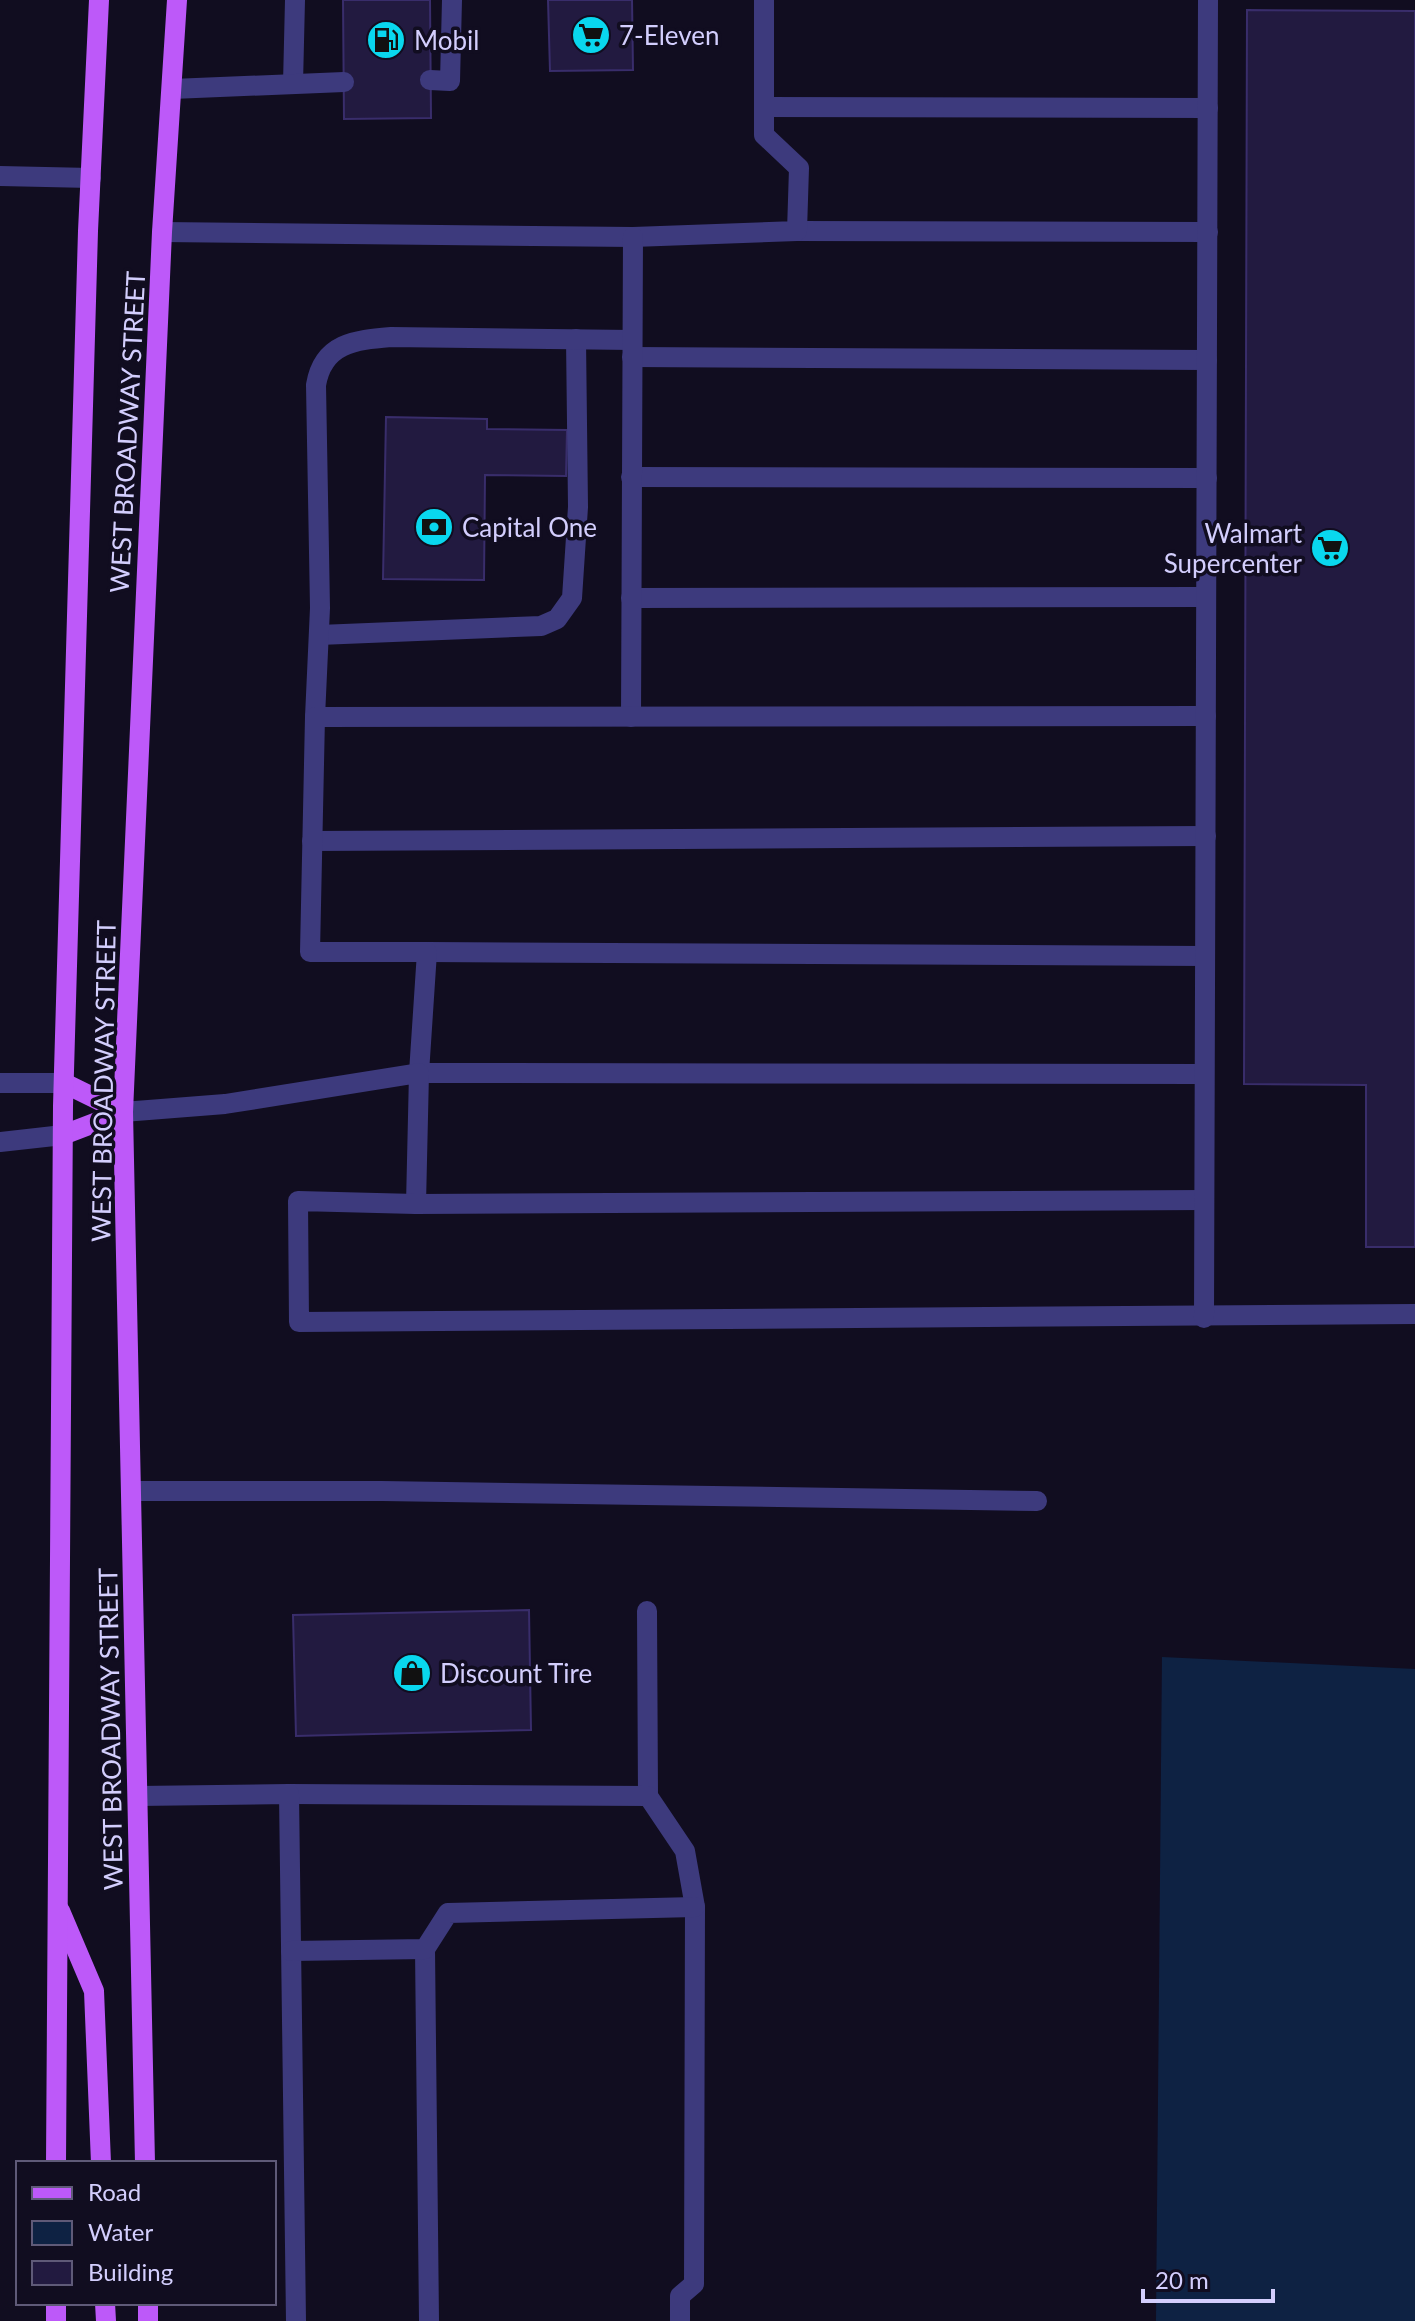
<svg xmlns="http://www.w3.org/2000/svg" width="1415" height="2321" font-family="Lato,sans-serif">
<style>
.water{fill:#0e2243}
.building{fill:#221a40;stroke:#392d6b;stroke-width:2}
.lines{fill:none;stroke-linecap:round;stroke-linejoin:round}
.service{stroke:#3d3a7d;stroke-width:20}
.primary{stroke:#bd59f9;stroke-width:20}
.labels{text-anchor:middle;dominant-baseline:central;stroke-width:7;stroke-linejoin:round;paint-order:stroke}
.poi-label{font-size:26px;fill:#d3cefd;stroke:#110d20;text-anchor:start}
.street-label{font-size:26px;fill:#d3cefd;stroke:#110d20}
</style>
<rect width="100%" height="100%" fill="#110d20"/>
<path class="water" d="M1162,1657L1415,1669V2321H1156Z"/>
<g class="building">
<path d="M343,0H430L431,118L344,119Z"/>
<path d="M548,0H632L633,70L550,71Z"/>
<path d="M1247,10L1415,11V1247H1366V1085L1244,1084Z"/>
<path d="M386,417L487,419V429L567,430L566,476L485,475L484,580L383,579Z"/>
<path d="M529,1610L531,1730L296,1736L293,1615Z"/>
</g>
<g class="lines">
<g class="service">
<path d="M430,80L450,81L452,0"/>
<path d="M293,84L295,0"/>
<path d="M172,89L344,82"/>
<path d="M764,107L1208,108"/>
<path d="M0,176L91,178"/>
<path d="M797,231L1208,232"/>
<path d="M162,232L633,237L797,231L799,168L764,135V0"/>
<path d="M632,357L1207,360"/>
<path d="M631,477L1207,478"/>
<path d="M631,598L1206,597"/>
<path d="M319,635L541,626L557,619L572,598L578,507L576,339"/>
<path d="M315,717L320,608L316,385C323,343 355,340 391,337L632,340"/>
<path d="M631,717L633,237"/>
<path d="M312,841L1206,836"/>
<path d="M427,952L1205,956"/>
<path d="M1204,1074L419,1073L427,952H310L315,717L1206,716"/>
<path d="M0,1083H64"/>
<path d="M123,1112L225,1104L419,1073L416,1204"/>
<path d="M0,1142L63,1135"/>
<path d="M1204,1200L416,1204L298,1201L299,1322L1415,1314"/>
<path d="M1204,1318L1208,0"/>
<path d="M131,1491H382L1037,1501"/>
<path d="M647,1611L648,1796"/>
<path d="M289,1794L648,1796L685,1851L695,1907L694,2284L680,2296V2321"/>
<path d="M138,1796L289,1794L296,2321"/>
<path d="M425,1949L429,2321"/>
<path d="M291,1951L425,1949L448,1913L695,1907"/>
</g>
<g class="primary">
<path d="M64,1083L123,1112"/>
<path d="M63,1135L123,1112"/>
<path d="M60,1911L94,1991L101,2163"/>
<path d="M56,2163L63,1106L88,231L99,0"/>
<path d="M145,2163L123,1112L162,232L177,0"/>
<path d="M56,2303V2321"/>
<path d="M105,2303L106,2321"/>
<path d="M148,2303V2321"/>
</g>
</g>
<defs>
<g id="supermarket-disc" transform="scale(2)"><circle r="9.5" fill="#09d7ee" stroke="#110d20"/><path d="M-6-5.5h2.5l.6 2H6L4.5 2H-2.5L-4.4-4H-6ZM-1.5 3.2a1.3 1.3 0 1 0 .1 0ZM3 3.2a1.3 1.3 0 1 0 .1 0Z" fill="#111"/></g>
<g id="fuel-disc" transform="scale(2)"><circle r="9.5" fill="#09d7ee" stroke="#110d20"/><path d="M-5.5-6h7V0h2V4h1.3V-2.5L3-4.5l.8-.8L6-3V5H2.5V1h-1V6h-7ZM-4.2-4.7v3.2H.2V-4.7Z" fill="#111"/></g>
<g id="bank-disc" transform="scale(2)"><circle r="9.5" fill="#09d7ee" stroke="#110d20"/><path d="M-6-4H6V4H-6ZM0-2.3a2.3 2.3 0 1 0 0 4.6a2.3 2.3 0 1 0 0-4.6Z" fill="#111"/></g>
<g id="shop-disc" transform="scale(2)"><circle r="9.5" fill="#09d7ee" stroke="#110d20"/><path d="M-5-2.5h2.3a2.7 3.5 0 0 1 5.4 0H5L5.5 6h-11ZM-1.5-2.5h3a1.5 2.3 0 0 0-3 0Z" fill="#111"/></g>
</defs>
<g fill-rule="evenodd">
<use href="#supermarket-disc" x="591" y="35"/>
<use href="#fuel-disc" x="386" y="40"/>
<use href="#bank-disc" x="434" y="527"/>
<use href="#supermarket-disc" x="1330" y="548"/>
<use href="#shop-disc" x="412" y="1673"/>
</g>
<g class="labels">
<g class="poi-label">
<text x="619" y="35">7-Eleven</text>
<text x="414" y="40">Mobil</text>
<text x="462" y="527">Capital One</text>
<text x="1302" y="533" text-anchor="end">Walmart<tspan x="1302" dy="30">Supercenter</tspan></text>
<text x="440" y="1673">Discount Tire</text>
</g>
<g class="street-label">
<text transform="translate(127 432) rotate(-87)">WEST BROADWAY STREET</text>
<text transform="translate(103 1081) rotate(-89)">WEST BROADWAY STREET</text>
<text transform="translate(110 1729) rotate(-91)">WEST BROADWAY STREET</text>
</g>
</g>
<rect x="16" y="2161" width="260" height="144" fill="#110d20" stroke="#5f5a78" stroke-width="2"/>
<rect x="32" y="2187" width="40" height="12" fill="#bd59f9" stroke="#5f5a78" stroke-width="2"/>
<text x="88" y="2201" font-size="24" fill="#d3cefd">Road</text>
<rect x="32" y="2221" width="40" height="24" fill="#0e2243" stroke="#5f5a78" stroke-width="2"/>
<text x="88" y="2241" font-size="24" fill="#d3cefd">Water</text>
<rect x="32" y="2261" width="40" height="24" fill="#221a40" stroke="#5f5a78" stroke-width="2"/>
<text x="88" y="2281" font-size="24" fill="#d3cefd">Building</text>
<path d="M1143 2289v12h130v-12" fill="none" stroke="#d3cefd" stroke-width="4"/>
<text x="1155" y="2289" font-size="24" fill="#d3cefd" stroke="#110d20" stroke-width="6" paint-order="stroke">20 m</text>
</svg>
